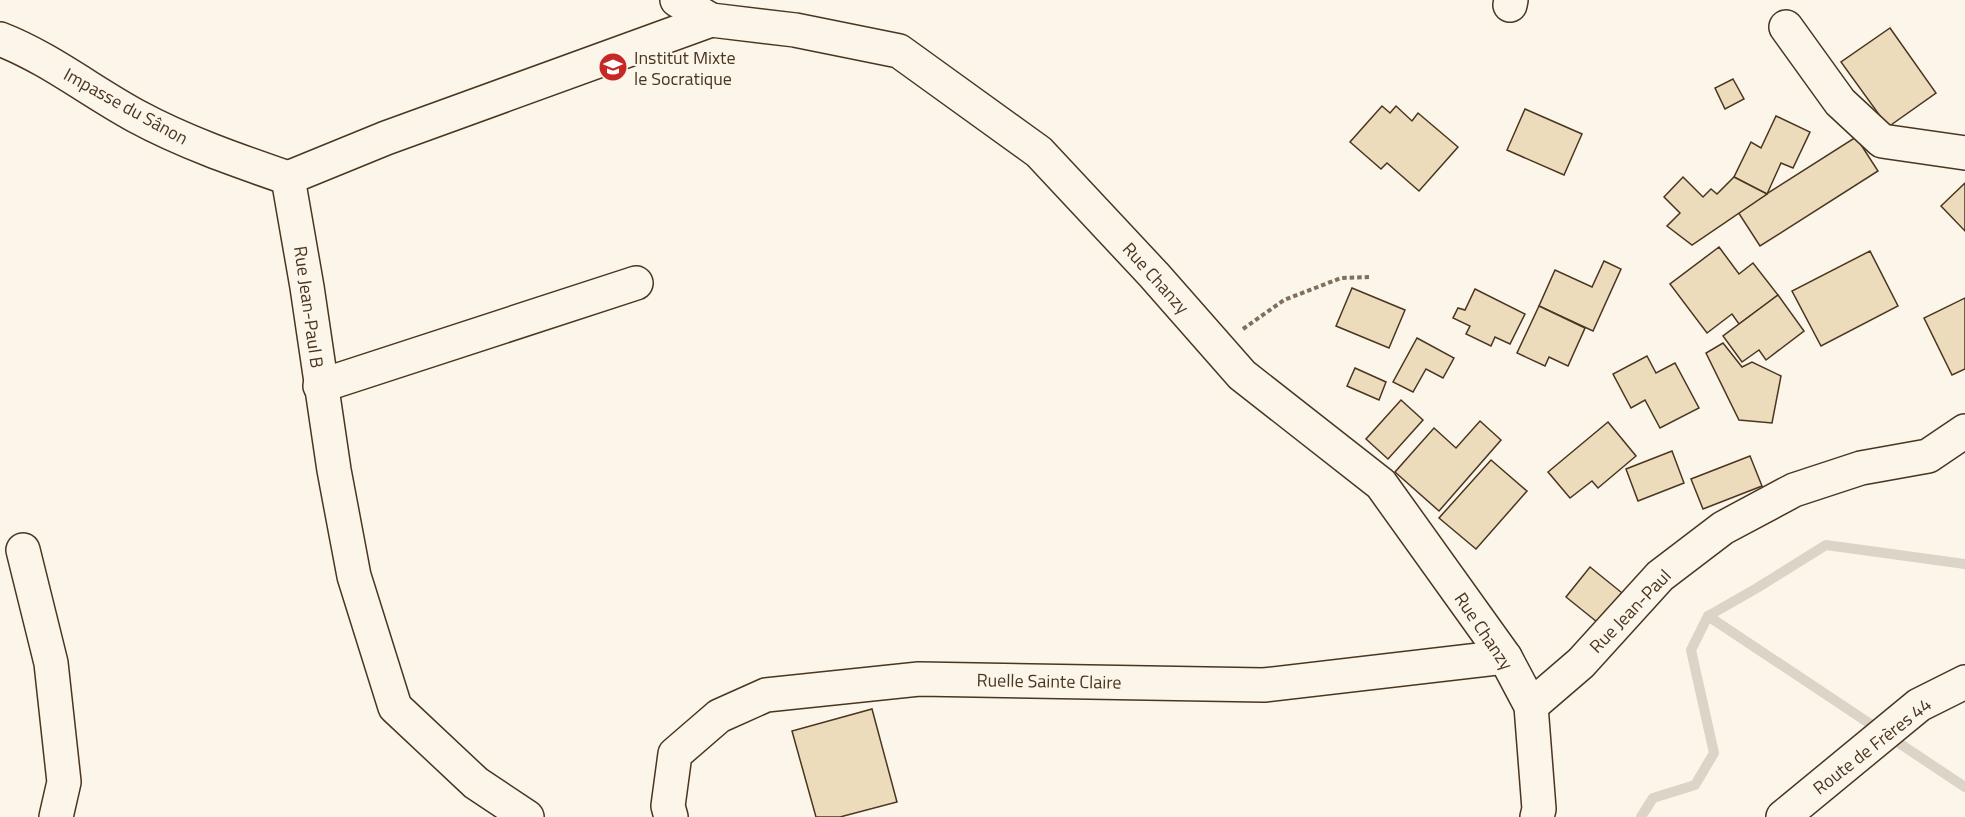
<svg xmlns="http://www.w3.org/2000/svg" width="1965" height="817" font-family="'Titillium Web',sans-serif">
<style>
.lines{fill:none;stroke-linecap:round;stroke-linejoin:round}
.stream{stroke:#dcd4c6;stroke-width:10}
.building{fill:#ecdcbc;stroke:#4a3520;stroke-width:1.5}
.minor-casing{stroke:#4a3520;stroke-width:36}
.path{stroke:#7f6f5c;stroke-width:4;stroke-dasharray:4.5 3;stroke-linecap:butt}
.minor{stroke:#fbf6e9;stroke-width:33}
.labels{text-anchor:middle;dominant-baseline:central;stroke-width:4.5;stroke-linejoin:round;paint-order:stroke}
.poi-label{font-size:18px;fill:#4a3520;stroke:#fbf6e9;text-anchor:start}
.street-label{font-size:18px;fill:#4a3520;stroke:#fbf6e9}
</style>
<rect width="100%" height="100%" fill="#fbf6e9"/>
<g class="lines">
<g class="stream">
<path d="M1708,616L1965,787"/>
<path d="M1641,817L1653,798L1695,785L1714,753L1691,650L1708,616L1757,588L1826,545L1965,564"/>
</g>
</g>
<g class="building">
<path d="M1890,28L1936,93L1888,127L1841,62Z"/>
<path d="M1733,79L1744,99L1725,109L1715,88Z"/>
<path d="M1382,106L1390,113L1396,106L1412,121L1418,113L1458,147L1419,191L1387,163L1381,169L1350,142Z"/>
<path d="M1525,109L1582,134L1564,175L1507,150Z"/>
<path d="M1776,116L1810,132L1793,168L1781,163L1767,194L1734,177L1751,142L1761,148Z"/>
<path d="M1856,137L1878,171L1760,246L1738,212Z"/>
<path d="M1683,177L1703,197L1711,189L1717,194L1734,177L1767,194L1692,245L1667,226L1680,213L1664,197Z"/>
<path d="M1965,183V231L1941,206Z"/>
<path d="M1719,247L1739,274L1753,263L1778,295L1739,324L1732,314L1707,333L1670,284Z"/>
<path d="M1870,251L1898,306L1821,346L1792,291Z"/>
<path d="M1604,261L1621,269L1593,331L1539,306L1555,270L1592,287Z"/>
<path d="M1352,288L1405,310L1389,348L1336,326Z"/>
<path d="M1475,289L1525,314L1510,344L1495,337L1491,346L1466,334L1470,326L1453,318L1458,308L1465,310Z"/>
<path d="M1778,295L1804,331L1766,360L1759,350L1742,362L1723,336Z"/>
<path d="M1965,298V369L1952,375L1924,318Z"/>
<path d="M1539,306L1585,328L1568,366L1549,357L1545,366L1517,353Z"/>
<path d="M1417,338L1454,358L1443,378L1426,369L1413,392L1393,382Z"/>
<path d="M1723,343L1742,367L1752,362L1781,376L1772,423L1739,420L1706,353Z"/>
<path d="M1647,356L1656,373L1675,363L1699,408L1660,428L1645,400L1631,408L1613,374Z"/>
<path d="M1355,368L1386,382L1379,400L1347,386Z"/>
<path d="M1401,400L1423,420L1388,459L1366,439Z"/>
<path d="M1480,421L1501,440L1439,511L1395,472L1434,428L1456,448Z"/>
<path d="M1608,422L1636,456L1598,488L1592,481L1570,498L1548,472Z"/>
<path d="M1672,451L1684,483L1638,501L1626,469Z"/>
<path d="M1750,456L1762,486L1703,509L1691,479Z"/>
<path d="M1491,460L1527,491L1476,549L1439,518Z"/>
<path d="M1590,567L1632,601L1607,630L1566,597Z"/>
<path d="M872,709L897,802L840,817H816L792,731Z"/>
</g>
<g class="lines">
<g class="minor-casing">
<g id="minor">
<path d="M677,0L711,20L795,30L899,51L1039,152L1154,275L1242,375L1381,484L1505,657L1531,706L1539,809L1537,817"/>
<path d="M1510,5L1511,0"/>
<path d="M1786,27L1840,102L1882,141L1965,153"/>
<path d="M0,39C49,58 90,91 136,116C184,142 236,160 288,178"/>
<path d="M320,386L636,283"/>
<path d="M23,550L51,663L64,782L56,817"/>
<path d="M1531,706L1581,663L1660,576L1723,528L1794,490L1861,468L1928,456L1965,431"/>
<path d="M527,817L476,783L395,707L354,576L334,470L307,287L288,178L386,138L711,20"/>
<path d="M671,817L668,806L675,754L719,716L766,695L919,679L1264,685L1505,657"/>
<path d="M1783,817L1919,705L1965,682"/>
</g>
</g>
<path class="path" d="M1243,329L1284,300L1341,278L1369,277"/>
<use href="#minor" class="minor"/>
</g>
<defs>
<g id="school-disc" transform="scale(1.5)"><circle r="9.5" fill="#c62828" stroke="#fbf6e9"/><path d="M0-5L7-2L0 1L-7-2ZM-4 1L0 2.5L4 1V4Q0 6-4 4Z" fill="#fff"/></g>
</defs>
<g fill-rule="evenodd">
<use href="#school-disc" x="613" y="67"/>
</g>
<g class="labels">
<g class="poi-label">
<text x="634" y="57">Institut Mixte<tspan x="634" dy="21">le Socratique</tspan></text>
</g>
<g class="street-label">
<text transform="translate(126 106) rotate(29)">Impasse du Sânon</text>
<text transform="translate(1156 278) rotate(48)">Rue Chanzy</text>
<text transform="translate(309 307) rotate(82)">Rue Jean-Paul B</text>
<text transform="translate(1630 611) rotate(-46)">Rue Jean-Paul</text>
<text transform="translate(1484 631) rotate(56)">Rue Chanzy</text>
<text transform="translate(1049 681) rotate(1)">Ruelle Sainte Claire</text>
<text transform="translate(1872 746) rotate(-38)">Route de Frères 44</text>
</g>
</g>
</svg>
